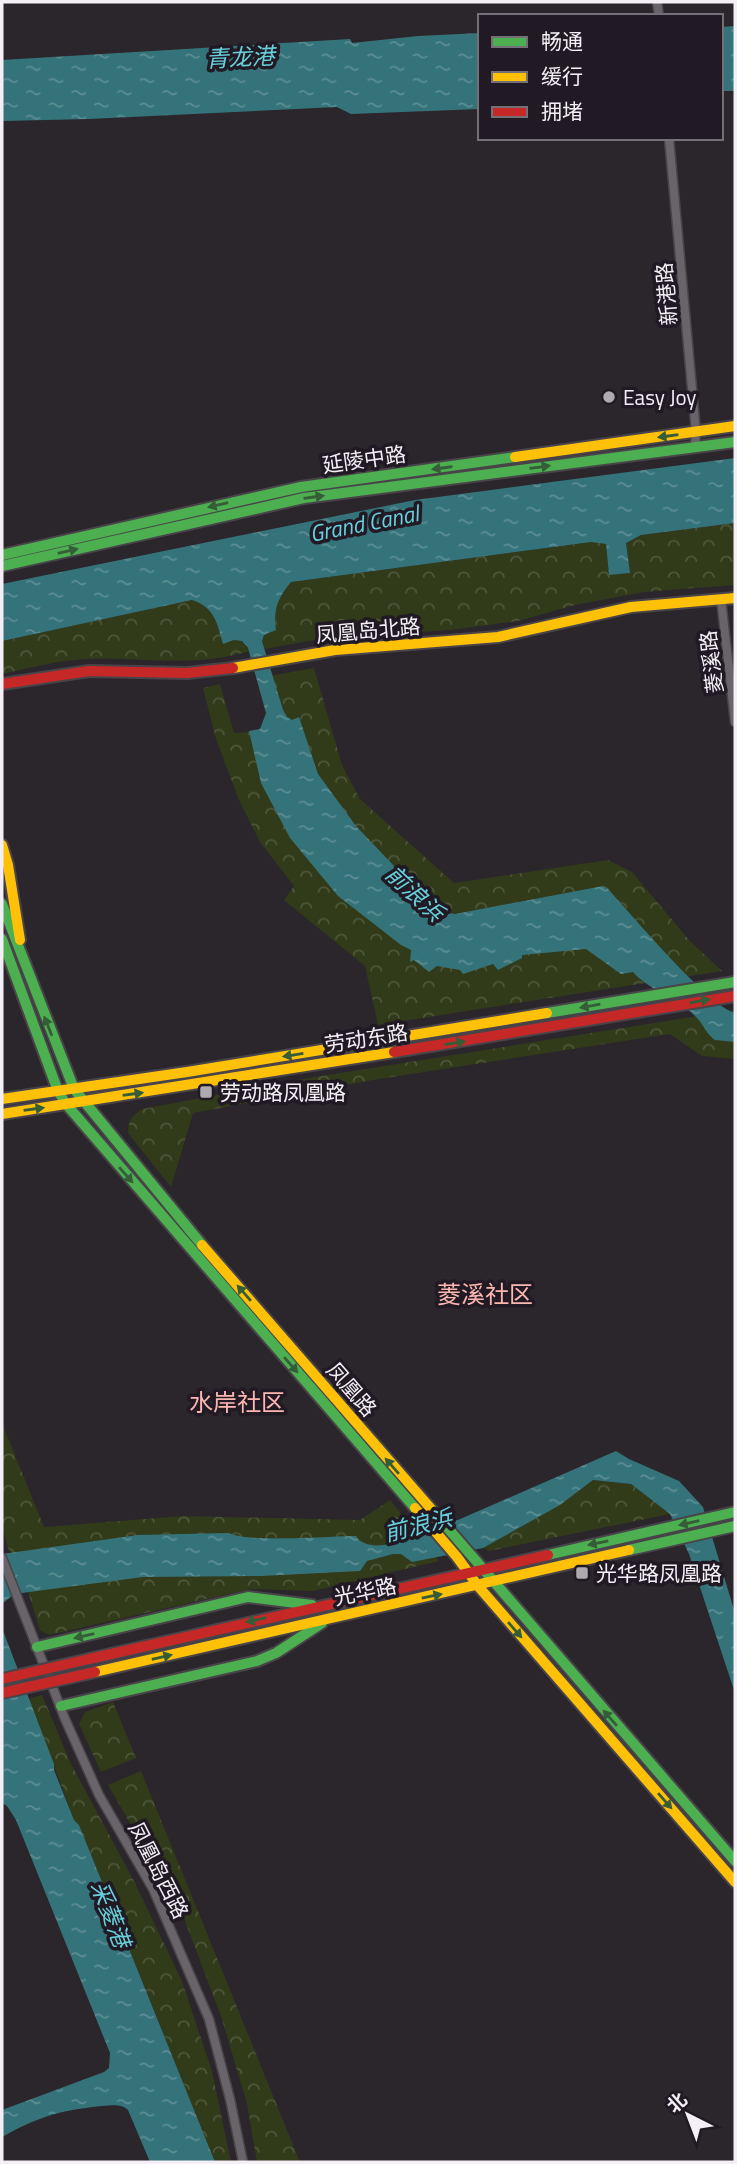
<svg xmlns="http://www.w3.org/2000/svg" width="737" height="2164" font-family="'Titillium Web','Noto Sans SC',sans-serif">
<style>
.park{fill:url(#park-crowns)}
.water{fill:url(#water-ripples)}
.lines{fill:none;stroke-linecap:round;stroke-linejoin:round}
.street-casing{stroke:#484449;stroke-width:11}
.fast-casing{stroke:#484449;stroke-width:14}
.slow-casing{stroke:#484449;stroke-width:14}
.jam-casing{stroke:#484449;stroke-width:14}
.street{stroke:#686469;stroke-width:8}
.fast{stroke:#4caf50;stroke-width:10}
.slow{stroke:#ffc107;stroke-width:10}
.jam{stroke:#c62828;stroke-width:10}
.jam-bridge-casing{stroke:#484449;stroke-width:14;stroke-linecap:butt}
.jam-bridge{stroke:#c62828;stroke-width:10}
.oneway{fill:#345d38}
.poi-dot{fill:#ada9af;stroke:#211a24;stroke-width:2.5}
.labels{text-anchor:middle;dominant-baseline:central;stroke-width:7;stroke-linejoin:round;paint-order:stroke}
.street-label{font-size:21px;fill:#f4eff6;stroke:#211a24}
.poi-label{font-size:21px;fill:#f4eff6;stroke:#211a24;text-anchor:start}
.water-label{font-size:23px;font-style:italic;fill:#66d1dc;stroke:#211a24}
.quarter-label{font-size:24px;fill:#fcb8b0;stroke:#211a24}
</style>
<defs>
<pattern id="park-crowns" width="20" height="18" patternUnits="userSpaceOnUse" patternTransform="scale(1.75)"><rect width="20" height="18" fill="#313a19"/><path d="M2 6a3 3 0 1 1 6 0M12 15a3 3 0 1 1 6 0" fill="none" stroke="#4f573b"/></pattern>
<pattern id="water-ripples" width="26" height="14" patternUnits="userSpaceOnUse" patternTransform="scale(1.75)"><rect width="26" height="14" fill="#35737a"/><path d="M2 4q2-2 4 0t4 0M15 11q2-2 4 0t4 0" fill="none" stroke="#5d8e94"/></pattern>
</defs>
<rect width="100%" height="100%" fill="#2a262b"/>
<g class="park">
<path d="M735,523V585L644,592L575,605L518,621L451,630L325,638L265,649L262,641L264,635L269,632L276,604L291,582L591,542L606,544L609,575L629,573L626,543L642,535Z"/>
<path d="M192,600C214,608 217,623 223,643L234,640L242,641L249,651C196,668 141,657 87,659C59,660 29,668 2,674V641Z"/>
<path d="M314,668L342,765L360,799L454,883L608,860L632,872L689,940L722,971L378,1025L365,966L284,900L294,886L260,842L239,800L216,739L203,688L220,684L234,733L268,731L269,676Z"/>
<path d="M735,1010V1059L702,1056L670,1034L379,1079L193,1113L171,1187L128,1133C128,1120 132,1116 142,1109L309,1078Z"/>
<path d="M2,1423L44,1527L183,1516L360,1520L390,1500L439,1561L313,1591L251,1589L49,1635L40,1630L26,1585L8,1548L2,1526Z"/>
<path d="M593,1480L631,1484L670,1514L489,1551L483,1548L558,1506Z"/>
<path d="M42,1695L71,1764L134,1881L182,1981L212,2071L231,2162H215L79,1825L74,1820L29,1699Z"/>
<path d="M113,1702L136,1758L101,1772L79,1724L85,1712Z"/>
<path d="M141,1771L300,2162H257L247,2104L221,2016L182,1913L108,1785Z"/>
</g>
<g class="water">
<path d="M735,26V91H721V27Z"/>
<path d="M480,33V109L351,114L337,107L89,119L2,121V60L350,39L352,43L418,36Z"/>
<path d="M735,458V523L641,535L626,543L630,573L609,575L606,544L591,542L291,582C278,598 273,609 276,630L264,635L262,641L283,710L287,717L292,720L299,717L318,774L356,826L431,905L442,912L455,914L603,886L608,889C632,915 707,1005 735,1013V1042L715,1040C706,1034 704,1025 697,1018C680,999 648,990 633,972L621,974L586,949L522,955V958L498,970L493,964L463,974L460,970L437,966L429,972L414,960L410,962L411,950L401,945L338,896L290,838L261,783L249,731L260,729L266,713L248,648L242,641L234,640L223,644C217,623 215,608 192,600L2,641V584L415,500Z"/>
<path d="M616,1451L629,1459L679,1481L703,1507L735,1613V1693L689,1554L670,1514L631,1484L593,1480L560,1505L483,1548L412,1562L401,1554H393L367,1561L360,1571L261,1576L143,1577L14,1594L2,1604V1554L138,1535L229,1533C246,1543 332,1536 356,1536C362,1548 388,1548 398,1539C403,1535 404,1530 409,1526L458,1520Z"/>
<path d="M2,1628L54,1764V1770L74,1820L79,1825L215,2162H150L128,2110C120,2103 112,2106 102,2106C60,2110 38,2117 2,2137V2110L104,2072L109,2068L110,2053L16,1820L7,1806L2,1803Z"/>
</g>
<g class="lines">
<g class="street-casing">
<g id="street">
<path d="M657,2L659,16"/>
<path d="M669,138L696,432L695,447"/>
<path d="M721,599L735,722"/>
<path d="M2,1558L65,1719L99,1795L153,1889L209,2019L230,2099L243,2162"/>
</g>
</g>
<g class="fast-casing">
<g id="fast">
<path d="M2,555L301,487L515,457"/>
<path d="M2,566L304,498L735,442"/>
<path d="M2,904L74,1089L202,1245"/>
<path d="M2,939L58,1091L66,1104L415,1508"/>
<path d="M547,1013L735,982"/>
<path d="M439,1518L735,1861"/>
<path d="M629,1550L735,1526"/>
<path d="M548,1555L735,1512"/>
<path d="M37,1647L248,1597L312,1605"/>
<path d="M61,1706L257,1661L276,1653L322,1623"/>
</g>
</g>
<g class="slow-casing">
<g id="slow">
<path d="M515,457L735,426"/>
<path d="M233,668L335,650L498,637L631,607L735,598"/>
<path d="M2,845L8,865L20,940"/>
<path d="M2,1099L187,1072L547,1013"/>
<path d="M2,1114L394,1052"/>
<path d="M202,1245L439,1518"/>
<path d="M415,1508L457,1557L478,1586L735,1882"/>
<path d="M95,1672L629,1550"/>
</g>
</g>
<g class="jam-casing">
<g id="jam">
<path d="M2,684L89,671L187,673L233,668"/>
<path d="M394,1052L735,996"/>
<path d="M89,1659L548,1555"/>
</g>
</g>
<use href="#street" class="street"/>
<use href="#fast" class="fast"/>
<use href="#slow" class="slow"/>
<use href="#jam" class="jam"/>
<g class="jam-bridge-casing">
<g id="jam-bridge">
<path d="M2,1679L89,1659"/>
<path d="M2,1693L95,1672"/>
</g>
</g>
<use href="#jam-bridge" class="jam-bridge"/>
</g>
<defs><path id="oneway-solid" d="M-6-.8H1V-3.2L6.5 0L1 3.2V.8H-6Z" transform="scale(1.75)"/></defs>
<g class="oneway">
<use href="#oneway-solid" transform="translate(668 436) rotate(172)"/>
<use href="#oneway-solid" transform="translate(540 467) rotate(-7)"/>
<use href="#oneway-solid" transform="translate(442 468) rotate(172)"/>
<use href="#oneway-solid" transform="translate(314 497) rotate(-8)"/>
<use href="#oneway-solid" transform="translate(218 505) rotate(167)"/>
<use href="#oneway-solid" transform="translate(68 551) rotate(-13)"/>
<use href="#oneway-solid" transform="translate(700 1001) rotate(-10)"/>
<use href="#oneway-solid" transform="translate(590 1006) rotate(170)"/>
<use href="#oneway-solid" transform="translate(48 1026) rotate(-112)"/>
<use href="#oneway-solid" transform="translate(455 1043) rotate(-9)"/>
<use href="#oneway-solid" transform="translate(293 1055) rotate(171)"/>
<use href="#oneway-solid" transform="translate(133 1094) rotate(-8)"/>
<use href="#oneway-solid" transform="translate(34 1109) rotate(-8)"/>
<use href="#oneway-solid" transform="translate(126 1175) rotate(49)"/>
<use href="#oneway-solid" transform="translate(244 1293) rotate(-131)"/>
<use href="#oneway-solid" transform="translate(291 1365) rotate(49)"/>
<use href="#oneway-solid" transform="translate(392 1466) rotate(-131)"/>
<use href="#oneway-solid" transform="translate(689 1523) rotate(167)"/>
<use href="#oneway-solid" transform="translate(598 1543) rotate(168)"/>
<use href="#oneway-solid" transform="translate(432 1596) rotate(-12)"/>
<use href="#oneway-solid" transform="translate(256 1620) rotate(167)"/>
<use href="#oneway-solid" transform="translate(515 1630) rotate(49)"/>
<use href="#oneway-solid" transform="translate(84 1636) rotate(167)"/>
<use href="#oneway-solid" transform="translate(162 1657) rotate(-13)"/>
<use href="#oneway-solid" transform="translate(610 1718) rotate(-131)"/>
<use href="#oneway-solid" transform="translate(665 1801) rotate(49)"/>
</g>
<g class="poi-dot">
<circle cx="609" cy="397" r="7"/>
<rect x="199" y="1085" width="14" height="14" rx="3.5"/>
<rect x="575" y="1566" width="14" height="14" rx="3.5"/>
</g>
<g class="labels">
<g class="street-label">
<text transform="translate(666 294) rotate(-95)">新港路</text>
<text transform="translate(364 459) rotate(-8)">延陵中路</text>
<text transform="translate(368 630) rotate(-5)">凤凰岛北路</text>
<text transform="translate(711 662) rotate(-97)">菱溪路</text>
<text transform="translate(366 1038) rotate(-9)">劳动东路</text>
<text transform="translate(352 1389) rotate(49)">凤凰路</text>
<text transform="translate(365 1591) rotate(-12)">光华路</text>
<text transform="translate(159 1870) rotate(63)">凤凰岛西路</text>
</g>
<g class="poi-label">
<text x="623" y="397">Easy Joy</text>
<text x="220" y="1092">劳动路凤凰路</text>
<text x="596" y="1573">光华路凤凰路</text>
</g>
<g class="water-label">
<text transform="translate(240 57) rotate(-3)">青龙港</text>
<text transform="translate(364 523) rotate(-11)">Grand Canal</text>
<text transform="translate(415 893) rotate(43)">前浪浜</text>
<text transform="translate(418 1525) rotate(-14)">前浪浜</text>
<text transform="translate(111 1914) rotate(69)">采菱港</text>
</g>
<g class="quarter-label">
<text x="485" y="1294">菱溪社区</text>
<text x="237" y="1402">水岸社区</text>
</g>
</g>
<rect width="737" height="2164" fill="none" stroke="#f4eff6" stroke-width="7"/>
<rect x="478" y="14" width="245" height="126" fill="#211a24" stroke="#756f78" stroke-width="2"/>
<rect x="492" y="37" width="35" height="10" fill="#4caf50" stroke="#756f78" stroke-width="2"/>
<text x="541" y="49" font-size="21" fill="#f4eff6">畅通</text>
<rect x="492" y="72" width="35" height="10" fill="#ffc107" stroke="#756f78" stroke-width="2"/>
<text x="541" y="84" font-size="21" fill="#f4eff6">缓行</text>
<rect x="492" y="107" width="35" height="10" fill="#c62828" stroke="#756f78" stroke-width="2"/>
<text x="541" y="119" font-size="21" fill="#f4eff6">拥堵</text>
<g transform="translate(688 2115) rotate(318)" stroke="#211a24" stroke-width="5" paint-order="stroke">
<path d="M0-5L12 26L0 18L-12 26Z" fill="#f4eff6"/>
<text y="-10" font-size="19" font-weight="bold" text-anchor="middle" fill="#f4eff6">北</text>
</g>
</svg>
